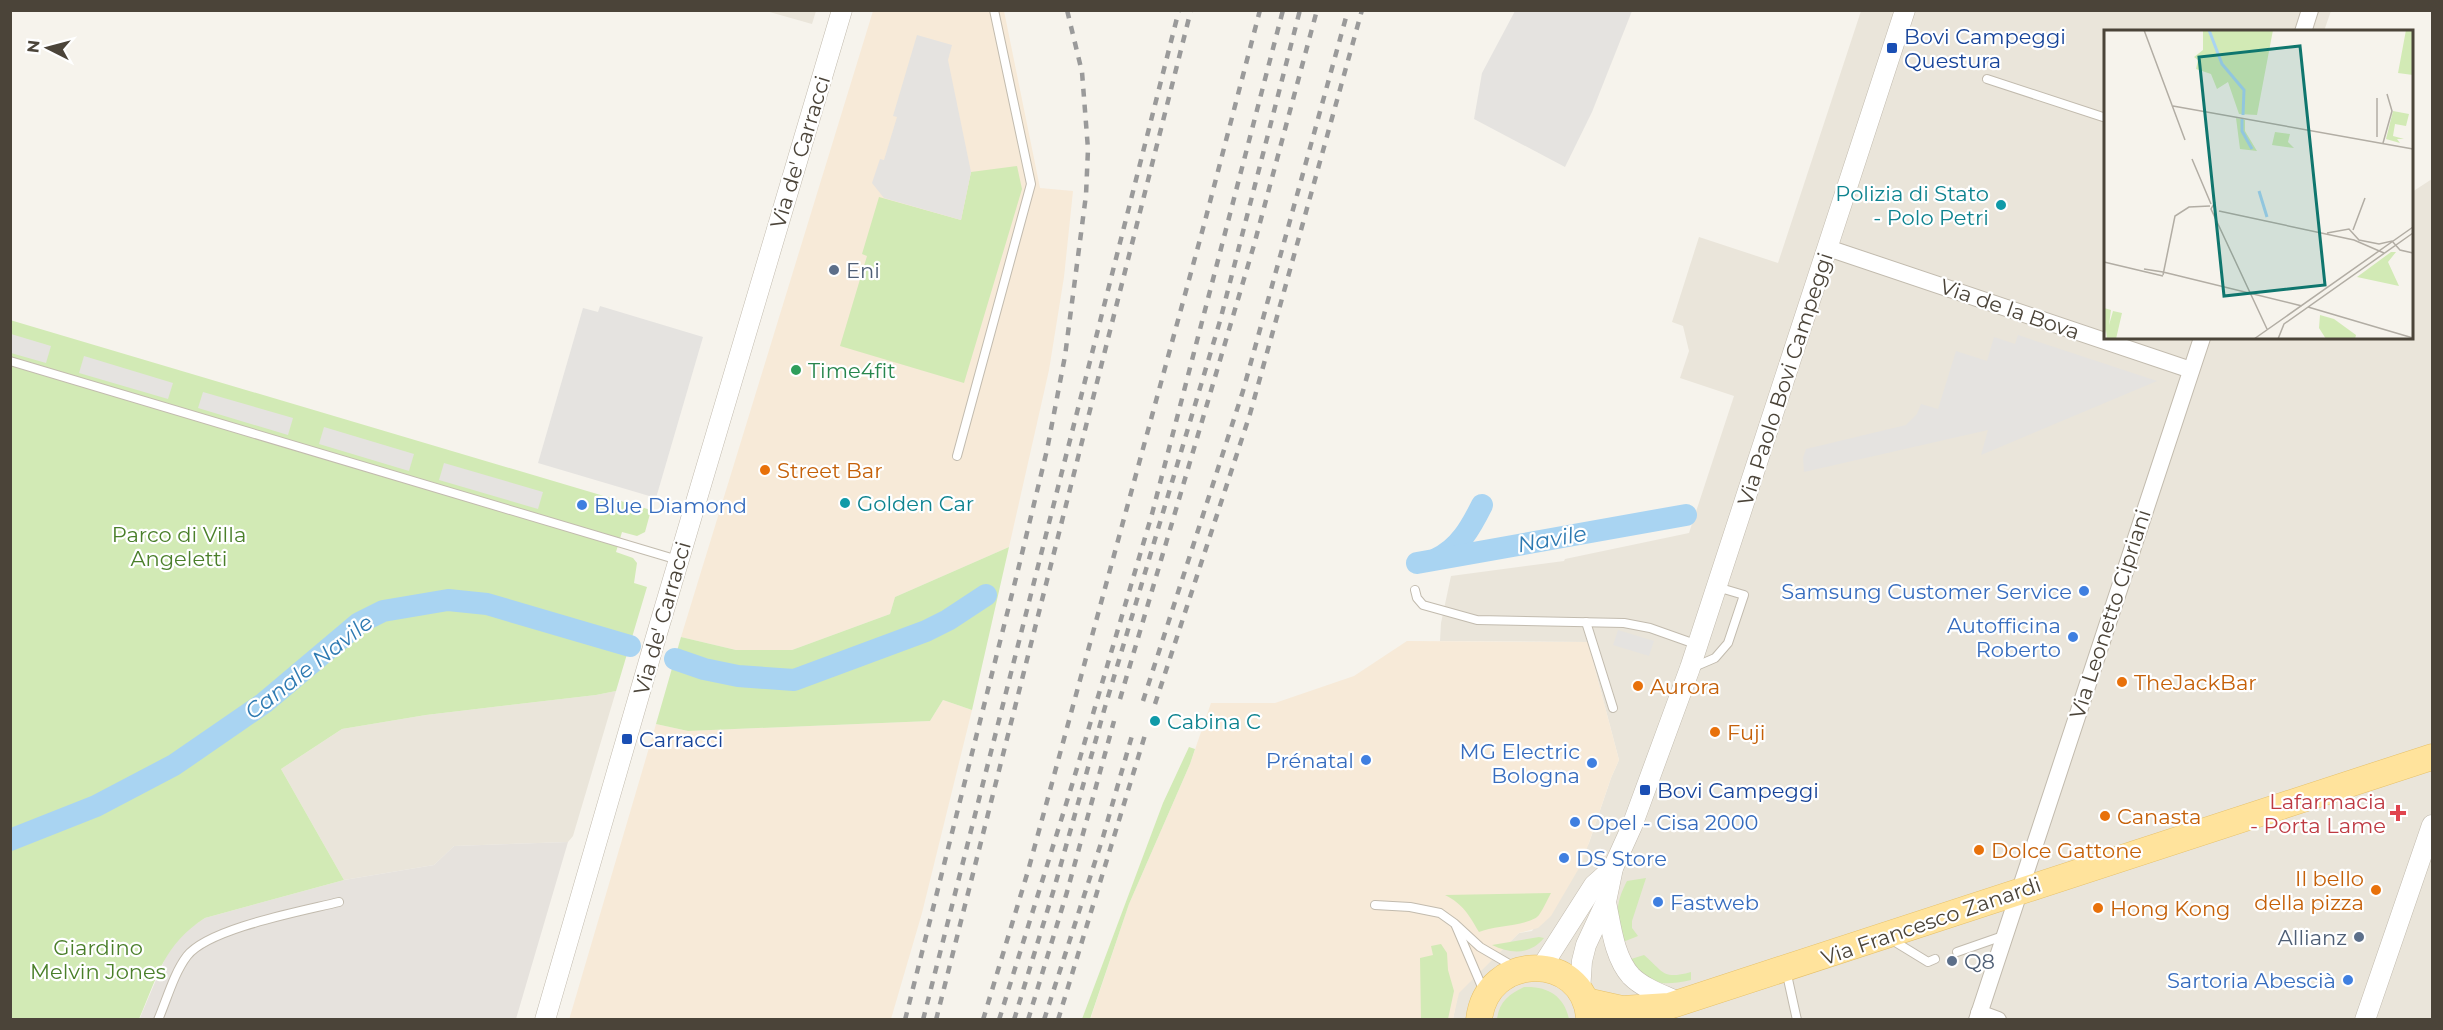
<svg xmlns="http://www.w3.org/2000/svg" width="2443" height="1030" font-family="Montserrat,sans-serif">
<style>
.residential{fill:#eae5da}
.commercial{fill:#f7ead8}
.industrial{fill:#e6e2dd}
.green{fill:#d2eab5}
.parking{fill:#e5e3e0}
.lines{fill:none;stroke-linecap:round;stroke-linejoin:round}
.canal{stroke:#a9d4f2;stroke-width:22}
.service-casing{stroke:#c2bbae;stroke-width:10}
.minor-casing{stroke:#c2bbae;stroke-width:18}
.tertiary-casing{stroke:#c2bbae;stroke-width:21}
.primary-casing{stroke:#e6c16a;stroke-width:27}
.service{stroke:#fff;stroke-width:8}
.minor{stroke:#fff;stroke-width:16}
.tertiary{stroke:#fff;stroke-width:20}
.primary{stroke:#ffe39c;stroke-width:26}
.rail{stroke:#9a9a9a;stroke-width:4.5;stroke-dasharray:8 8;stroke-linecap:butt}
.transit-dot{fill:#1a4fb4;stroke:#fff;stroke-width:2}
.culture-dot{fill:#0f9aa8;stroke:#fff;stroke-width:2}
.service-dot{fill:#5c6f8a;stroke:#fff;stroke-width:2}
.leisure-dot{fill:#2e9e5b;stroke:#fff;stroke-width:2}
.food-dot{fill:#e8710a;stroke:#fff;stroke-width:2}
.shop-dot{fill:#3f7fe0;stroke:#fff;stroke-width:2}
.health-dot{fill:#e0444e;stroke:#fff;stroke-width:2}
.labels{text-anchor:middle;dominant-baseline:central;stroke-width:4.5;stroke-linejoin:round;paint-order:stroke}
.transit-label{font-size:21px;fill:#164399;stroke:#fff;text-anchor:start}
.street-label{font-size:21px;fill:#4b4439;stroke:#fff}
.culture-label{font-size:21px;fill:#0d838f;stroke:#fff;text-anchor:start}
.service-label{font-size:21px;fill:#4e5e75;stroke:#fff;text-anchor:start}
.leisure-label{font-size:21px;fill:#27864d;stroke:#fff;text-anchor:start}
.food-label{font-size:21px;fill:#c56008;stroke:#fff;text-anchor:start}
.shop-label{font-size:21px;fill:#366cbe;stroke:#fff;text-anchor:end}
.park-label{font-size:21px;fill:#4a7f2a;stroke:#fff}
.health-label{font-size:21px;fill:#be3a42;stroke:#fff;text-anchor:end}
.water-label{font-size:22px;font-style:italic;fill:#2e7ab2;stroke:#fff}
.inset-river{fill:none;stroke:#a9d4f2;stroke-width:3}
.inset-road{fill:none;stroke:#b2ada4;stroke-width:1.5}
.view{fill:#0f766e;fill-opacity:0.15;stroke:#0f766e;stroke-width:3}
.inset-edge{fill:none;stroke:#4b4439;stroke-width:3}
</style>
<rect width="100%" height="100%" fill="#f6f3ec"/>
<g class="residential">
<path d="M766,11H816L812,24Z"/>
<path d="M1861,11H2331L2324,31L2106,32V338H2412V192L2432,179V1019H1453L1458,993L1519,933L1532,931L1589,843L1611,778L1619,760L1588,642L1440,641L1441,623L1451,576L1564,561L1565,559L1689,533L1734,396L1680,378L1689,351L1683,326L1672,322L1699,237L1778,263Z"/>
<path d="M616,691L573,836L568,842L454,846L434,865L344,880L281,769L342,729L426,715L596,695Z"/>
</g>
<g class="commercial">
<path d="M873,11H1004L1040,188L1073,191L1064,277L1049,370L1009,547L895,597L890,614L792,650H736L681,637Z"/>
<path d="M1407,641L1588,642L1619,760L1611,778L1582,863L1551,916L1538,928L1519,933L1459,993L1453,1019L1090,1020L1129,904L1190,764L1211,703H1275L1354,676Z"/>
<path d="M943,700L972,710L922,913L891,1019L569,1020L656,724L688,731L930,721Z"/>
</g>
<path class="industrial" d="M568,842L516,1019L139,1020L167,954L184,932L205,918L344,880L434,865L454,846Z"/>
<g class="green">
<path d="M1017,166L1022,189L964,383L840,346L867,256L862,254L879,197L961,220L971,172Z"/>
<path d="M10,320L651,510L645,532L637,536L622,532L616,552L633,558L637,563L634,583L647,587L616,691L596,695L426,715L342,729L281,769L344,880L205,918C163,945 158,976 139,1019H11Z"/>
<path d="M1009,547L972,710L943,700L930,721L688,731L656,724L681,637L736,650H792L890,614L895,597Z"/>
<path d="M1189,747L1195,749L1190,764L1129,904L1090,1019H1082L1163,803Z"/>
<path d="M1646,878L1632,921V928L1638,936L1623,942C1617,915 1614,906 1627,881Z"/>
<path d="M1551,893C1547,900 1544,908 1539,915C1530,926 1494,925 1479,932C1469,915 1463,904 1445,895Z"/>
<path d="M1539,937L1544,938C1530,955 1511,954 1492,945Z"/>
<path d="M1441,944L1447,953L1448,970L1454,991L1448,1019H1421L1420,958L1433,955L1431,946Z"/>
<path d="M1644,955C1664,972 1662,980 1691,972V980C1658,987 1651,984 1628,960Z"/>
<path d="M1524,987C1548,986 1564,996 1569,1019H1497C1499,1002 1509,994 1524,987Z"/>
</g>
<g class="parking">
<path d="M1515,11H1632L1592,112L1565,167L1474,119L1482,73Z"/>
<path d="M917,35L952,45L948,60L971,172L961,220L884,198L872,183L880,159L884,160L897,117L893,116Z"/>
<path d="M600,306L703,337L656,498L538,463L583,308L598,312Z"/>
<path d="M11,334L51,346L46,363L11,353Z"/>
<path d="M2018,335L2157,381L1981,455L1988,430L1804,472L1803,458L1806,449L1906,425L1917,414L1921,404L1938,409L1956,351L1987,361L1994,337L2015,344Z"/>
<path d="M84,356L173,383L168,399L79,373Z"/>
<path d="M203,392L293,418L288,435L198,408Z"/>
<path d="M324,427L414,454L409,471L319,444Z"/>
<path d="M444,463L543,492L538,509L439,480Z"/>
<path d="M1618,630L1654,641L1649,656L1613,645Z"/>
</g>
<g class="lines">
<g class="canal">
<path d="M1436,559C1459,549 1471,527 1482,505"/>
<path d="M1417,563L1686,515"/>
<path d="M675,659L704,669L738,676L794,680L926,631L948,620L986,595"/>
<path d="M10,840L96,806L174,765L264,703L359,623L383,611L448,600L487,604L630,646"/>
</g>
<g class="service-casing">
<g id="service">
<path d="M1987,79L2106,118"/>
<path d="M10,361L678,560"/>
<path d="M957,456L1031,184L994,10"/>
<path d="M1415,590L1417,598L1423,605L1477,620L1624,623L1650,628L1698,645"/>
<path d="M1586,622L1613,708"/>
<path d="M1694,667L1715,658L1728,643L1744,595L1717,587"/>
<path d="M1375,905L1410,907L1440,913L1454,923L1480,947L1516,968"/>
<path d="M1456,926L1485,994"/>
<path d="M1892,940L1928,962L1935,959"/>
<path d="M1957,952L2003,936"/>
<path d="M1786,970L1797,1020"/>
<path d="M158,1020C167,999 174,973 187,956C209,928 303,911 339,902"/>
</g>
</g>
<g class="minor-casing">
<g id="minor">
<path d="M2303,32L2310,10"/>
<path d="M1828,248L2191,370"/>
<path d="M1979,1013L1998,1020"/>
<path d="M1977,1020L2202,338"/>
</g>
</g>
<g class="tertiary-casing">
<g id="tertiary">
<path d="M1606,902C1611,926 1614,957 1631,976C1644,989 1664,995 1680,1003"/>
<path d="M1541,968L1594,885L1613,868"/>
<path d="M1580,991L1582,961L1586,945L1606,902L1613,868L1632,826L1690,668L1905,10"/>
<path d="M545,1020L658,630L842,10"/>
<path d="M2365,1020L2432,825"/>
</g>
</g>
<g class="primary-casing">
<g id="primary">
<path d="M1586,1001L1622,1009L1669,1006L2432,757"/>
<path d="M1479,1020C1486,952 1583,951 1589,1017"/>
</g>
</g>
<use href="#service" class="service"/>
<use href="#minor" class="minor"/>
<use href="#tertiary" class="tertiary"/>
<use href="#primary" class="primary"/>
<g class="rail">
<path d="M1120,699L1254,245L1317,10"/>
<path d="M1143,701L1243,391L1348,10"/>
<path d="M1155,704L1250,414L1362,10"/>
<path d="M905,1020L1018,570L1047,450L1065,356L1086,195L1088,149L1082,72L1067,10"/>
<path d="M923,1020L1179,10"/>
<path d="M936,1020L1191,10"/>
<path d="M983,1020L1028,871L1205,221L1260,10"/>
<path d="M999,1020L1072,785L1152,514L1283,10"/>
<path d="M1014,1020L1054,889L1105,707L1220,321L1300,10"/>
<path d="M1028,1020L1067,892L1114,721"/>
<path d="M1044,1020L1103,837L1133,732"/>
<path d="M1058,1020L1145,735"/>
</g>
</g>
<g class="transit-dot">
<rect x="1886" y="42" width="12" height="12" rx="3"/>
<rect x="621" y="733" width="12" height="12" rx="3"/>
<rect x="1639" y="784" width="12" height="12" rx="3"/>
</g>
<g class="culture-dot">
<circle cx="2001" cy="205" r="6"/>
<circle cx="845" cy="503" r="6"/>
<circle cx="1155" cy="721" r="6"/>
</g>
<g class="service-dot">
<circle cx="834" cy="270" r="6"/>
<circle cx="2359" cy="937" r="6"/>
<circle cx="1952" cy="961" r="6"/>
</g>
<circle class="leisure-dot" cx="796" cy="370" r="6"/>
<g class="food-dot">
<circle cx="765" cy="470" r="6"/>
<circle cx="2122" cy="682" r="6"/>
<circle cx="1638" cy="686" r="6"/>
<circle cx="1715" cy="732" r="6"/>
<circle cx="2105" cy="816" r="6"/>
<circle cx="1979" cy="850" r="6"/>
<circle cx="2376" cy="890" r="6"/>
<circle cx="2098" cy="908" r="6"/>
</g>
<g class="shop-dot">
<circle cx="582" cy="505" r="6"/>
<circle cx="2084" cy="591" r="6"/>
<circle cx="2073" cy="637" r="6"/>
<circle cx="1366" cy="760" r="6"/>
<circle cx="1592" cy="763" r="6"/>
<circle cx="1575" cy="822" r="6"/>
<circle cx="1564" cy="858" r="6"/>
<circle cx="1658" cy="902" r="6"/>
<circle cx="2348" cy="980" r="6"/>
</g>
<path class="health-dot" d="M2395 804h6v6h6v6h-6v6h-6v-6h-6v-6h6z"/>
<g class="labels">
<g class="transit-label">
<text x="1904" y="36">Bovi Campeggi<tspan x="1904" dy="24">Questura</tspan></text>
<text x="639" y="739">Carracci</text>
<text x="1657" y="790">Bovi Campeggi</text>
</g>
<g class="street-label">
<text transform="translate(800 152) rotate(-73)">Via de' Carracci</text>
<text transform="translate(2010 309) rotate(19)">Via de la Bova</text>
<text transform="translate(1785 379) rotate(-72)">Via Paolo Bovi Campeggi</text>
<text transform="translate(2110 614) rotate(-72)">Via Leonetto Cipriani</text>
<text transform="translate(662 618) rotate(-74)">Via de' Carracci</text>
<text transform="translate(1931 921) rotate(-19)">Via Francesco Zanardi</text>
</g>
<g class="culture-label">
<text x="1989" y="193" text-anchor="end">Polizia di Stato<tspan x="1989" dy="24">- Polo Petri</tspan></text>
<text x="857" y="503">Golden Car</text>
<text x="1167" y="721">Cabina C</text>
</g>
<g class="service-label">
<text x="846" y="270">Eni</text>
<text x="2347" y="937" text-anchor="end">Allianz</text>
<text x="1964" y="961">Q8</text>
</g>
<g class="leisure-label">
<text x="808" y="370">Time4fit</text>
</g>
<g class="food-label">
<text x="777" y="470">Street Bar</text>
<text x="2134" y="682">TheJackBar</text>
<text x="1650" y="686">Aurora</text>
<text x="1727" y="732">Fuji</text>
<text x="2117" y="816">Canasta</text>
<text x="1991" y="850">Dolce Gattone</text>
<text x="2364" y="878" text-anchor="end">Il bello<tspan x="2364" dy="24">della pizza</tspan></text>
<text x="2110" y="908">Hong Kong</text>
</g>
<g class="shop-label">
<text x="594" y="505" text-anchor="start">Blue Diamond</text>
<text x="2072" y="591">Samsung Customer Service</text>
<text x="2061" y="625">Autofficina<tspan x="2061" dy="24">Roberto</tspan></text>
<text x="1580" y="751">MG Electric<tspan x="1580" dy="24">Bologna</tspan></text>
<text x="1354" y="760">Prénatal</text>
<text x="1587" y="822" text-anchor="start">Opel - Cisa 2000</text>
<text x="1576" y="858" text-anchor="start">DS Store</text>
<text x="1670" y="902" text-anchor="start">Fastweb</text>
<text x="2336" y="980">Sartoria Abescià</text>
</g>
<g class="park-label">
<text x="179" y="534">Parco di Villa<tspan x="179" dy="24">Angeletti</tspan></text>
<text x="98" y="947">Giardino<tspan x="98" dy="24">Melvin Jones</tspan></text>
</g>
<g class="health-label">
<text x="2386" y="801">Lafarmacia<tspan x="2386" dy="24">- Porta Lame</tspan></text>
</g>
<g class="water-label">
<text transform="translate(1552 539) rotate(-10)">Navile</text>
<text transform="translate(309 667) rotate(-38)">Canale Navile</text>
</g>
</g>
<g transform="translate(2104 30)">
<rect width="309" height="309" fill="#f6f3ec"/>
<path d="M99,0H169L153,85L135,84L124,52L113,59L107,44L92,39L94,30L90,27L99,20ZM302,0H309V45L294,43ZM289,81L305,84L302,96L291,94L289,106L300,109H293L296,113L282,109ZM132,88L141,90V101L153,121L136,119ZM171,102L186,104L184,112L190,118L168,115ZM287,222H292L284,232L295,256L253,247ZM0,278L7,280L5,295L9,281L18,283L12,309H3L2,300L0,307ZM216,285L230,289L252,305L251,309H222L215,298Z" fill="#d2eab5"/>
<path class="inset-river" d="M105,0L118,34L140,60L139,85M138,89V101L148,119M155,161L163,187"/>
<path class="inset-road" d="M40,0L81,110M69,76L309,119M273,107V68M279,113L288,81L283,64M88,129L107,174M111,172L107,179L163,299M115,181L250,210L280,223M249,200L261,168M223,203L245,199L255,210L275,214L288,211L296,220L309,223M0,232L59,246M40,239L59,242M59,242L198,276M59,245L71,186L85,177L106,176M204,277L309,308M150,309L309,197M174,309L180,294L309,203"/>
<path class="view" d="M196,16L221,255L120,266L95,27Z"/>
<rect width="309" height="309" class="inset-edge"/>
</g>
<rect width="2443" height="1030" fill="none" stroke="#4b4439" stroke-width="24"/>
<g transform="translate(48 48) rotate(276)" stroke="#ffffff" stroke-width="4.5" paint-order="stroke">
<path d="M0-4.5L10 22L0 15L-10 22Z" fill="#4b4439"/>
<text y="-9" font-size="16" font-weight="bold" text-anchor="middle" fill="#4b4439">N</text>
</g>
</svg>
